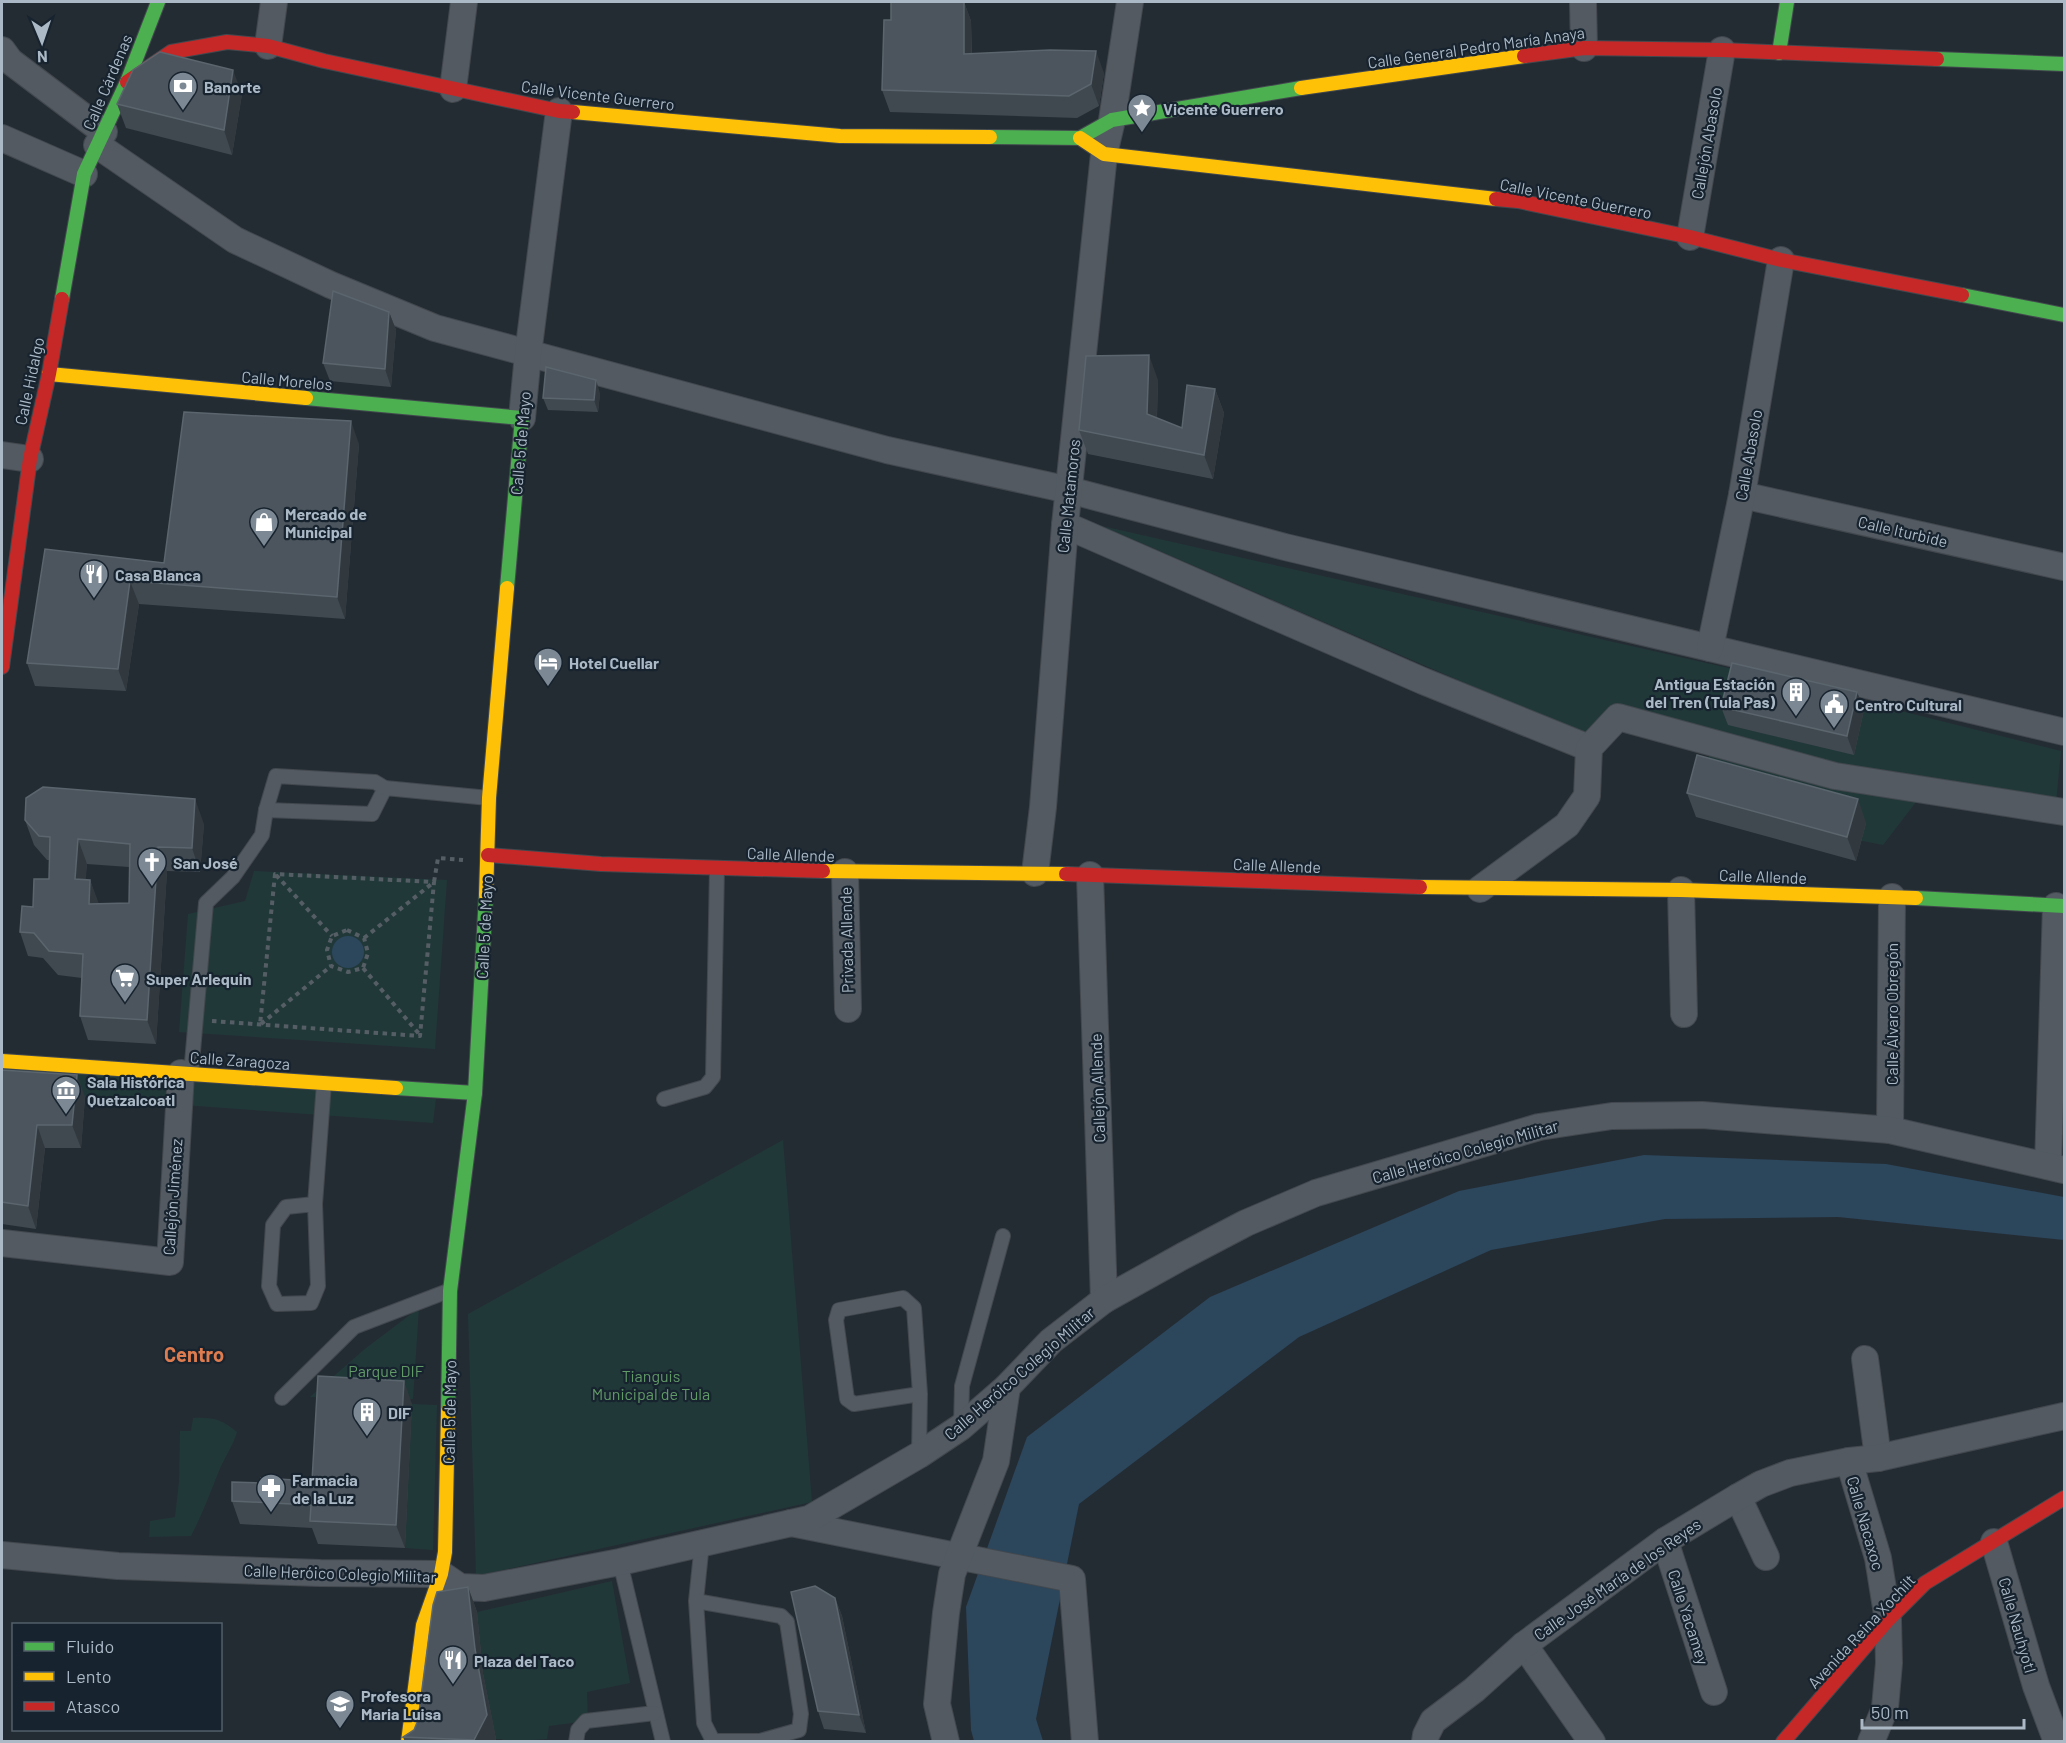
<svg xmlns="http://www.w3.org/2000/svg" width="2066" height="1743" font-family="Barlow,sans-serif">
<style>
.green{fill:#213839}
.water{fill:#2c465c}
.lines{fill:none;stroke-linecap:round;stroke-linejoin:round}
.lane-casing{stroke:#42484e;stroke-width:16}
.street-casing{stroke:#42484e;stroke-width:28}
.fast-casing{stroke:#42484e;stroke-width:16}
.slow-casing{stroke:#42484e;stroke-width:16}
.jam-casing{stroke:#42484e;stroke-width:16}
.path{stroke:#565e65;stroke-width:4;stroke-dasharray:4.5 4.5;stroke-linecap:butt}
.lane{stroke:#535a62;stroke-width:14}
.street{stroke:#535a62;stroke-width:26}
.fast{stroke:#4caf50;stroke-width:14}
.slow{stroke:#ffc107;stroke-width:14}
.jam{stroke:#c62828;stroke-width:14}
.wall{fill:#414950;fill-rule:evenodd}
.shaded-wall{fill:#31393f}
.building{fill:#4c555d;stroke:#5b656d;stroke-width:1.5;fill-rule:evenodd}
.labels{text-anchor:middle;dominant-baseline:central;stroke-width:4.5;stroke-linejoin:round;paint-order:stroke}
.street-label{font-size:16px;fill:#abb9c7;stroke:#17232e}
.poi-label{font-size:16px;font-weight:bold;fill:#abb9c7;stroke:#17232e;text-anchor:start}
.park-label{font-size:16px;fill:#619967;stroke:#17232e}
.quarter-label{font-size:20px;font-weight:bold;fill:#de7c4f;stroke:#17232e}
</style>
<rect width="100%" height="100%" fill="#242c33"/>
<g class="green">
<path d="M1102,526L1733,669L2061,751L2055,813L1916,802L1883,845L1694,808L1710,752L1614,711L1590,737Z"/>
<path d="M254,871L447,880L435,1049L179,1032L188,914L245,901Z"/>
<path d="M2,1068L436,1099L433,1123L2,1092Z"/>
<path d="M783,1140L812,1502L476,1576L468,1314Z"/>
<path d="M419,1308L413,1399L310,1397L366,1348Z"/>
<path d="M412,1404L437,1405L433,1550L405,1548Z"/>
<path d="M193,1418C213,1417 221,1419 237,1432C233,1446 224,1458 219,1471C210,1493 202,1515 191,1536L149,1537L150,1521L175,1517L179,1481L180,1431H191Z"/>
<path d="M612,1581L630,1683L587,1692L588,1721L549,1726L547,1739L503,1742L502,1739H496L483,1673L477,1612Z"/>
</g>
<g class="water">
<circle cx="348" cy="952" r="16"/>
<path d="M1644,1155L1886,1164L2064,1197V1240L1838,1217L1665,1219L1491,1250L1299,1337L1079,1504L1036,1719L1043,1741H974L971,1730L966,1607L1027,1437L1210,1297L1459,1191Z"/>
</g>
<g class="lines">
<g class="lane-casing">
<g id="lane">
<path d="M266,810L372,814L385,788"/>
<path d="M191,1074L206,903L233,877L262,835L266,810L276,776L375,782L385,788L489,798"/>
<path d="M664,1099L705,1087L713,1077L717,868"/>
<path d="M315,1204L286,1207L273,1225L269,1286L277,1304L311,1303L318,1286L315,1204L324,1083"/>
<path d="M282,1398L354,1327L448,1291"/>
<path d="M961,1427L962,1386L1003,1236"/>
<path d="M919,1455L920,1394L914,1308L903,1298L839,1310L836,1320L847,1399L854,1404L920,1394"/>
<path d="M620,1562L663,1742"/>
<path d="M696,1601L781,1616L787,1622L801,1714L799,1730L760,1741H713L704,1723L696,1601L702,1543"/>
<path d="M576,1742L578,1730L586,1721L655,1713"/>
</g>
</g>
<g class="street-casing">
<g id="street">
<path d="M1583,2L1584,48"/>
<path d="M268,46L274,2"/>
<path d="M2,50L10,61L104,132"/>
<path d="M453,89L464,2"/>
<path d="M2,138L84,174"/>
<path d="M97,145L235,240L331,285L435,328L887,450L1069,490L1285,547L2064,732"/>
<path d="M1690,237L1722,50"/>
<path d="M522,418L528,354L559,111"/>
<path d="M2,455L30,459"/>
<path d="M1742,495L2064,567"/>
<path d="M1065,525L1423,681L1589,748"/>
<path d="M1710,648L1742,495L1781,260"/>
<path d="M845,872L848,1009"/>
<path d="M1035,873L1043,807L1065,525L1104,154L1112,120L1130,2"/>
<path d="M1090,875L1104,1300"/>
<path d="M1480,889L1567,825L1587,796L1589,748L1618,717L1835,776L2064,812"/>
<path d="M1681,890L1684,1014"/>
<path d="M1890,1130L1892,897"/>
<path d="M2048,1166L2056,906"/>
<path d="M2,1243L170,1262L181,1073"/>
<path d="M1865,1359L1878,1458"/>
<path d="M1849,1461L1878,1558L1888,1620L1889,1663L1885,1708L1871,1742"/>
<path d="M1738,1497L1766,1557"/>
<path d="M791,1523L1072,1579L1085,1742"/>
<path d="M1665,1541L1714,1692"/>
<path d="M1994,1542L2036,1686L2057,1742"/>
<path d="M2,1555L118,1566L320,1573L441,1574L460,1587L484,1588L620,1562L809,1519L919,1455L961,1427L1007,1387L1051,1341L1104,1300L1183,1256L1246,1223L1316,1193L1539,1127L1612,1116L1702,1115L1890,1130L2064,1170"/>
<path d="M1524,1645L1592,1742"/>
<path d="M946,1742L937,1704L946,1613L952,1574L996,1461L1007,1387"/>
<path d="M1425,1742L1426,1735L1433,1721L1474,1690L1524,1645L1665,1541L1738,1497L1761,1484L1790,1473L1849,1461L1878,1458L2064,1416"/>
</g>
</g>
<g class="fast-casing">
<g id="fast">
<path d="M1779,53L1787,2"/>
<path d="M1937,59L2064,64"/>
<path d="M990,137L1080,138L1112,120L1301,88"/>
<path d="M1962,295L2064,315"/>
<path d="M62,299L84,174L127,82L158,2"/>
<path d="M306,398L522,418L507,588"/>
<path d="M1916,898L2064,906"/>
<path d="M396,1088L475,1093"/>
<path d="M448,1411L450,1291L475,1093L486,895"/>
</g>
</g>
<g class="slow-casing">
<g id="slow">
<path d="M1301,88L1524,56"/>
<path d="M573,112L840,136L990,137"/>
<path d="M1080,138L1104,154L1496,199"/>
<path d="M49,374L306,398"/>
<path d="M823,871L1066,874"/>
<path d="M1420,887L1681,890L1916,898"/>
<path d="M486,895L489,798L507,588"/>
<path d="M2,1061L396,1088"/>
<path d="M408,1742L423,1625L441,1574L445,1552L448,1411"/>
</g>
</g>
<g class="jam-casing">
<g id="jam">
<path d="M1524,56L1584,48L1722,50L1937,59"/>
<path d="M127,82L171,52L227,42L268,46L324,61L559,111L573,112"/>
<path d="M1496,199L1518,201L1690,237L1781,260L1962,295"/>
<path d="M2,667L30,459L49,374L62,299"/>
<path d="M488,855L601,864L823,871"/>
<path d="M1066,874L1420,887"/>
<path d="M1783,1742L1888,1620L1925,1583L2064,1498"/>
</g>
</g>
<g class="path">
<path d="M276,875L332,936"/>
<path d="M347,930L364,938L368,953L363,968L348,972L331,966L327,950L332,936Z"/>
<path d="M364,938L434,882L438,858L463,860"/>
<path d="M363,968L420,1035"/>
<path d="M212,1021L420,1036L434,882L275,874L260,1025"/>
<path d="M261,1024L331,966"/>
</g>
<use href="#lane" class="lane"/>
<use href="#street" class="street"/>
<use href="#fast" class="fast"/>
<use href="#slow" class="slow"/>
<use href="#jam" class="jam"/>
</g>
<g class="wall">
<path d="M891,2H964L971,21L972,54L1104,73L1099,106L1077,118L890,112L882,90L891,20Z"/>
<path d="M242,94L232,155L126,128L117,104Z"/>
<path d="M389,312L396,330L391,387L330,381L323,363Z"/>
<path d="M1158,380L1157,418L1182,428L1215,389L1224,413L1213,479L1088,454L1079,430Z"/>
<path d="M600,393L598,412L548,410L543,398Z"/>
<path d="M359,444L345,619L139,604L126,691L35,686L27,663L45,549L164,563Z"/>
<path d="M1857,692L1864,710L1854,755L1728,725L1721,707Z"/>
<path d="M1687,793L1866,823L1856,861L1696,817Z"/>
<path d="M25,820L204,824L200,872L167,871L156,1044L88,1040L80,1016L82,978L58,975L43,958L28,956L20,932L49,879L50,860H47L34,845ZM87,864L129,867V903L98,904L90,880H85Z"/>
<path d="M2,1070L85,1097L81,1148H45L36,1229L2,1224Z"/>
<path d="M412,1404L405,1548L318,1544L312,1528L240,1524L232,1501L261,1483L312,1481Z"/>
<path d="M468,1587L477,1612L483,1673L496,1739L494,1742H405L403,1737L414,1730L418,1720Z"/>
<path d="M835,1598L842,1616L866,1733L824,1729L818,1711Z"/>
</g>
<g class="shaded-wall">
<path d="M964,2L971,21L972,76L964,54Z"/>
<path d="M1096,51L1104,73L1099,106L1091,84Z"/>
<path d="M233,70L242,94L232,155L224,130Z"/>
<path d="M389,312L396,330L391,387L385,369Z"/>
<path d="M1149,355L1158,380L1156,438L1147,414Z"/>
<path d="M596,380L600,393L598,412L594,400Z"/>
<path d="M1215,389L1224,413L1213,479L1204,455Z"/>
<path d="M351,421L359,444L345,619L337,597Z"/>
<path d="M130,581L139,604L126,691L118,669Z"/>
<path d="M1857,692L1864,710L1854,755L1847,736Z"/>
<path d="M195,799L204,824L200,872L192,848Z"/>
<path d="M1858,799L1866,823L1856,861L1847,837Z"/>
<path d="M78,839L87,864L84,903L75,879Z"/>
<path d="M158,847L167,871L156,1044L147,1020Z"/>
<path d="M90,880L99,904H89Z"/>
<path d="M77,1075L85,1097L81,1148L72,1125Z"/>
<path d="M37,1125L45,1148L36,1229L28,1206Z"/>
<path d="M404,1381L412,1404L405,1548L396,1525Z"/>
<path d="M468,1587L477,1612L483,1673L496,1739L494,1742H474V1740Z"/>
<path d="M835,1598L842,1616L866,1733L859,1715Z"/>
</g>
<g class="building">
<path d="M891,2H964V54L1050,50L1096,51L1091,84L1069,96L882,90L884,20H891Z"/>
<path d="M160,52L233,70L224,130L117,104L133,70Z"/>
<path d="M333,291L389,312L385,369L323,363Z"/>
<path d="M1149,355L1147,414L1182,428L1187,385L1215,389L1204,455L1079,430L1086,356Z"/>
<path d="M546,367L596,380L594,400L543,398Z"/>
<path d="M184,412L351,421L337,597L130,581L118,669L27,663L45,549L164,563Z"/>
<path d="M1732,663L1857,692L1847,736L1721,707Z"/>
<path d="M1697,755L1858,799L1847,837L1687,793Z"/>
<path d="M43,787L195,799L192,848L158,847L147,1020L80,1016L83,954L49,951L34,933L20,932L22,906L33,907L34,879H49L50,837L39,836L25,820L26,798ZM78,839L130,844L129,903L89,904L90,880L75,879Z"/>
<path d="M2,1070L77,1075L72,1125H37L28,1206L2,1202Z"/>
<path d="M318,1376L404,1381L396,1525L310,1521L311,1505L232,1501V1482L261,1483V1478L312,1481Z"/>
<path d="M815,1586L835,1598L859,1715L818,1711L791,1592Z"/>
<path d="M468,1587L475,1649L487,1715L474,1740L403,1737L414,1730L418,1720L433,1605L437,1592Z"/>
</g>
<defs>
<g id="bank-pin" transform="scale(1.5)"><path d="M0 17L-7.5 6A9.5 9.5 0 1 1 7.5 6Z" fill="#7c8893" stroke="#17232e"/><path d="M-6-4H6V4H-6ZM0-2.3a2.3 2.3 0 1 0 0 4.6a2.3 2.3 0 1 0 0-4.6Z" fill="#fff"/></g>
<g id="sight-pin" transform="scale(1.5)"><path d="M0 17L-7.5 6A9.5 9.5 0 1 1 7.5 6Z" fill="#7c8893" stroke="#17232e"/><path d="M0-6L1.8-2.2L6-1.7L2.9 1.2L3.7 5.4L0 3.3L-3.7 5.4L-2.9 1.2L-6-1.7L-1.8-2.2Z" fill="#fff"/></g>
<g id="shop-pin" transform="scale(1.5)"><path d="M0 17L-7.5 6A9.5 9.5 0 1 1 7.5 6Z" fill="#7c8893" stroke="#17232e"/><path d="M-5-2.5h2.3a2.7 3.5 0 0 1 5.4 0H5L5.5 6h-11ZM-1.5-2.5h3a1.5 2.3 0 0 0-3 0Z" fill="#fff"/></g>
<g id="restaurant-pin" transform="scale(1.5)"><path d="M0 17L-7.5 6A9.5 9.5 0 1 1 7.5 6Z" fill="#7c8893" stroke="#17232e"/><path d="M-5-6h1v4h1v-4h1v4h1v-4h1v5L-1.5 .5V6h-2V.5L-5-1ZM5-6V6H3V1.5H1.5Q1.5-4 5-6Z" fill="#fff"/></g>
<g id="hotel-pin" transform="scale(1.5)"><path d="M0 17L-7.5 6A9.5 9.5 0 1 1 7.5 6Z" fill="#7c8893" stroke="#17232e"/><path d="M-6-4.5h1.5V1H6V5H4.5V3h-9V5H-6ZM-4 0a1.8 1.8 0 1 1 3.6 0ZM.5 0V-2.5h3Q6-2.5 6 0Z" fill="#fff"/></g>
<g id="building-pin" transform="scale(1.5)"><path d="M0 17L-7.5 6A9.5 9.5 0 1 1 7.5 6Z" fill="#7c8893" stroke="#17232e"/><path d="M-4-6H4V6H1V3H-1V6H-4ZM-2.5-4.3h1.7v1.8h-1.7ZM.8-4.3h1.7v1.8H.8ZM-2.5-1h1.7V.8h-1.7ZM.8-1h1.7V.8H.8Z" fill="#fff"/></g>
<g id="civic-pin" transform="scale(1.5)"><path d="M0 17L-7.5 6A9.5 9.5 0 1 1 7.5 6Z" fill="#7c8893" stroke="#17232e"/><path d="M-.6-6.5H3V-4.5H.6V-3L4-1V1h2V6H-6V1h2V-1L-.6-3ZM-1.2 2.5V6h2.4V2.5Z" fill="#fff"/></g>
<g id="church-pin" transform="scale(1.5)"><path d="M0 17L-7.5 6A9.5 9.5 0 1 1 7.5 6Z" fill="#7c8893" stroke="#17232e"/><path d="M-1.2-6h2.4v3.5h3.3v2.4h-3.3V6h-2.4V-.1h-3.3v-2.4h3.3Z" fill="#fff"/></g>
<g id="supermarket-pin" transform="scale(1.5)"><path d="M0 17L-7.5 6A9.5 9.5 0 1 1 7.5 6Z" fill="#7c8893" stroke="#17232e"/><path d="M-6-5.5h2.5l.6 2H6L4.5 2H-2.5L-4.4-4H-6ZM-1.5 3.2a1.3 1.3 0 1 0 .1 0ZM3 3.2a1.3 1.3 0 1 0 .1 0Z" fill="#fff"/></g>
<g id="museum-pin" transform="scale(1.5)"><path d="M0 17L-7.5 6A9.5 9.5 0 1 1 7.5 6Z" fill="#7c8893" stroke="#17232e"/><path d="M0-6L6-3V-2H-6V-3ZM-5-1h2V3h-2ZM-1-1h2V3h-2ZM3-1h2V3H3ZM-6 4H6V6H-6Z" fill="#fff"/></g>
<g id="pharmacy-pin" transform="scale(1.5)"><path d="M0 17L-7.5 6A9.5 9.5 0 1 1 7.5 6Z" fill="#7c8893" stroke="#17232e"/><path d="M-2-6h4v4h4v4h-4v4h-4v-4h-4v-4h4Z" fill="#fff"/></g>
<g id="school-pin" transform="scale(1.5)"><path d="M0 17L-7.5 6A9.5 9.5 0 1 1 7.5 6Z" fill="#7c8893" stroke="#17232e"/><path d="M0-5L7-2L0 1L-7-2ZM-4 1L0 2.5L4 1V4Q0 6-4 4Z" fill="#fff"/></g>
</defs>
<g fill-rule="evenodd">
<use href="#bank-pin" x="183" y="86"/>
<use href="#sight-pin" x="1142" y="108"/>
<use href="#shop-pin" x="264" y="522"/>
<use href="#restaurant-pin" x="94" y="574"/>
<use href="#hotel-pin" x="548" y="662"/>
<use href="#building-pin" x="1796" y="692"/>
<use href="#civic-pin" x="1834" y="704"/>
<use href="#church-pin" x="152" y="862"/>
<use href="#supermarket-pin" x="125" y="978"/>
<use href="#museum-pin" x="66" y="1090"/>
<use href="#building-pin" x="367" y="1412"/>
<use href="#pharmacy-pin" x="271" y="1488"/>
<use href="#restaurant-pin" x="453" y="1660"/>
<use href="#school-pin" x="340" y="1704"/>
</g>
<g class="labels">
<g class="street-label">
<text transform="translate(1476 47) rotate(-8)">Calle General Pedro María Anaya</text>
<text transform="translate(107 82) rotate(-67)">Calle Cárdenas</text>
<text transform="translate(598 95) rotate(7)">Calle Vicente Guerrero</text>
<text transform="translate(1706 143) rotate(-80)">Callejón Abasolo</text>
<text transform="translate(1576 198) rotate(11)">Calle Vicente Guerrero</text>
<text transform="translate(287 380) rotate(5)">Calle Morelos</text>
<text transform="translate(29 381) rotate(-78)">Calle Hidalgo</text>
<text transform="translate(520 443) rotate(-85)">Calle 5 de Mayo</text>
<text transform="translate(1748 455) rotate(-80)">Calle Abasolo</text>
<text transform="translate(1068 496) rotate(-84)">Calle Matamoros</text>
<text transform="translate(1903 531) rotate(13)">Calle Iturbide</text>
<text transform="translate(791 854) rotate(2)">Calle Allende</text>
<text transform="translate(1277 865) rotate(2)">Calle Allende</text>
<text transform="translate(1763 876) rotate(2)">Calle Allende</text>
<text transform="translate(484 927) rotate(-87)">Calle 5 de Mayo</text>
<text transform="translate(846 940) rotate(-91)">Privada Allende</text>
<text transform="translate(1891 1014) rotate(-90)">Calle Álvaro Obregón</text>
<text transform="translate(240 1060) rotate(4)">Calle Zaragoza</text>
<text transform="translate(1097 1088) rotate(-92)">Callejón Allende</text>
<text transform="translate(1465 1151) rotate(-16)">Calle Heróico Colegio Militar</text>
<text transform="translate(172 1197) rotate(-86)">Callejón Jiménez</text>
<text transform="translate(1019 1373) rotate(-41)">Calle Heróico Colegio Militar</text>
<text transform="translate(449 1412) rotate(-89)">Calle 5 de Mayo</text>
<text transform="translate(1866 1523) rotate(74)">Calle Nacaxoc</text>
<text transform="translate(340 1573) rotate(2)">Calle Heróico Colegio Militar</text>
<text transform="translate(1617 1579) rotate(-35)">Calle José María de los Reyes</text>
<text transform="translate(1689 1617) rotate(72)">Calle Yacamey</text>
<text transform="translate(2018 1625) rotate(74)">Calle Nauhyotl</text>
<text transform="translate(1861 1631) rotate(-47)">Avenida Reina Xochilt</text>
</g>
<g class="poi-label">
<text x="204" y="86">Banorte</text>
<text x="1163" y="108">Vicente Guerrero</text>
<text x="285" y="513">Mercado de<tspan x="285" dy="18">Municipal</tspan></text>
<text x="115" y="574">Casa Blanca</text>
<text x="569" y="662">Hotel Cuellar</text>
<text x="1775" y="683" text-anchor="end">Antigua Estación<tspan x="1775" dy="18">del Tren (Tula Pas)</tspan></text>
<text x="1855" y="704">Centro Cultural</text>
<text x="173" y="862">San José</text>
<text x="146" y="978">Super Arlequin</text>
<text x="87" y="1081">Sala Histórica<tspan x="87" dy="18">Quetzalcoatl</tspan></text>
<text x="388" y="1412">DIF</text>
<text x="292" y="1479">Farmacia<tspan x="292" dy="18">de la Luz</tspan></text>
<text x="474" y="1660">Plaza del Taco</text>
<text x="361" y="1695">Profesora<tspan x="361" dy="18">Maria Luisa</tspan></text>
</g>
<g class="park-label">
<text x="386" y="1370">Parque DIF</text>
<text x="651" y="1375">Tianguis<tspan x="651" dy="18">Municipal de Tula</tspan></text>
</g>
<g class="quarter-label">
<text x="194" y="1354">Centro</text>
</g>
</g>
<rect width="2066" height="1743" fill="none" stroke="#abb9c7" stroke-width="6"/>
<rect x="12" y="1623" width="210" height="108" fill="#17232e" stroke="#525f6b" stroke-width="1.5"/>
<rect x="24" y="1642" width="30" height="9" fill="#4caf50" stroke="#525f6b" stroke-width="1.5"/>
<text x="66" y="1653" font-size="18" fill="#abb9c7">Fluido</text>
<rect x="24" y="1672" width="30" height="9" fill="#ffc107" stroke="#525f6b" stroke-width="1.5"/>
<text x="66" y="1683" font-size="18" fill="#abb9c7">Lento</text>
<rect x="24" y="1702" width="30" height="9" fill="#c62828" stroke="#525f6b" stroke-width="1.5"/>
<text x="66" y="1713" font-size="18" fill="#abb9c7">Atasco</text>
<g transform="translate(42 42) rotate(178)" stroke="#17232e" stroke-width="4.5" paint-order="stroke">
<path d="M0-4.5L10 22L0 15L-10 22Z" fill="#abb9c7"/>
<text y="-9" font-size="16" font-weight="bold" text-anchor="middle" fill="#abb9c7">N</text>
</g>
<path d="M1862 1719v9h162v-9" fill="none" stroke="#abb9c7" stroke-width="3"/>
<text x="1871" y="1719" font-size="18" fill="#abb9c7" stroke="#17232e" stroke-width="4.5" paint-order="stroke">50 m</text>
</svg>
